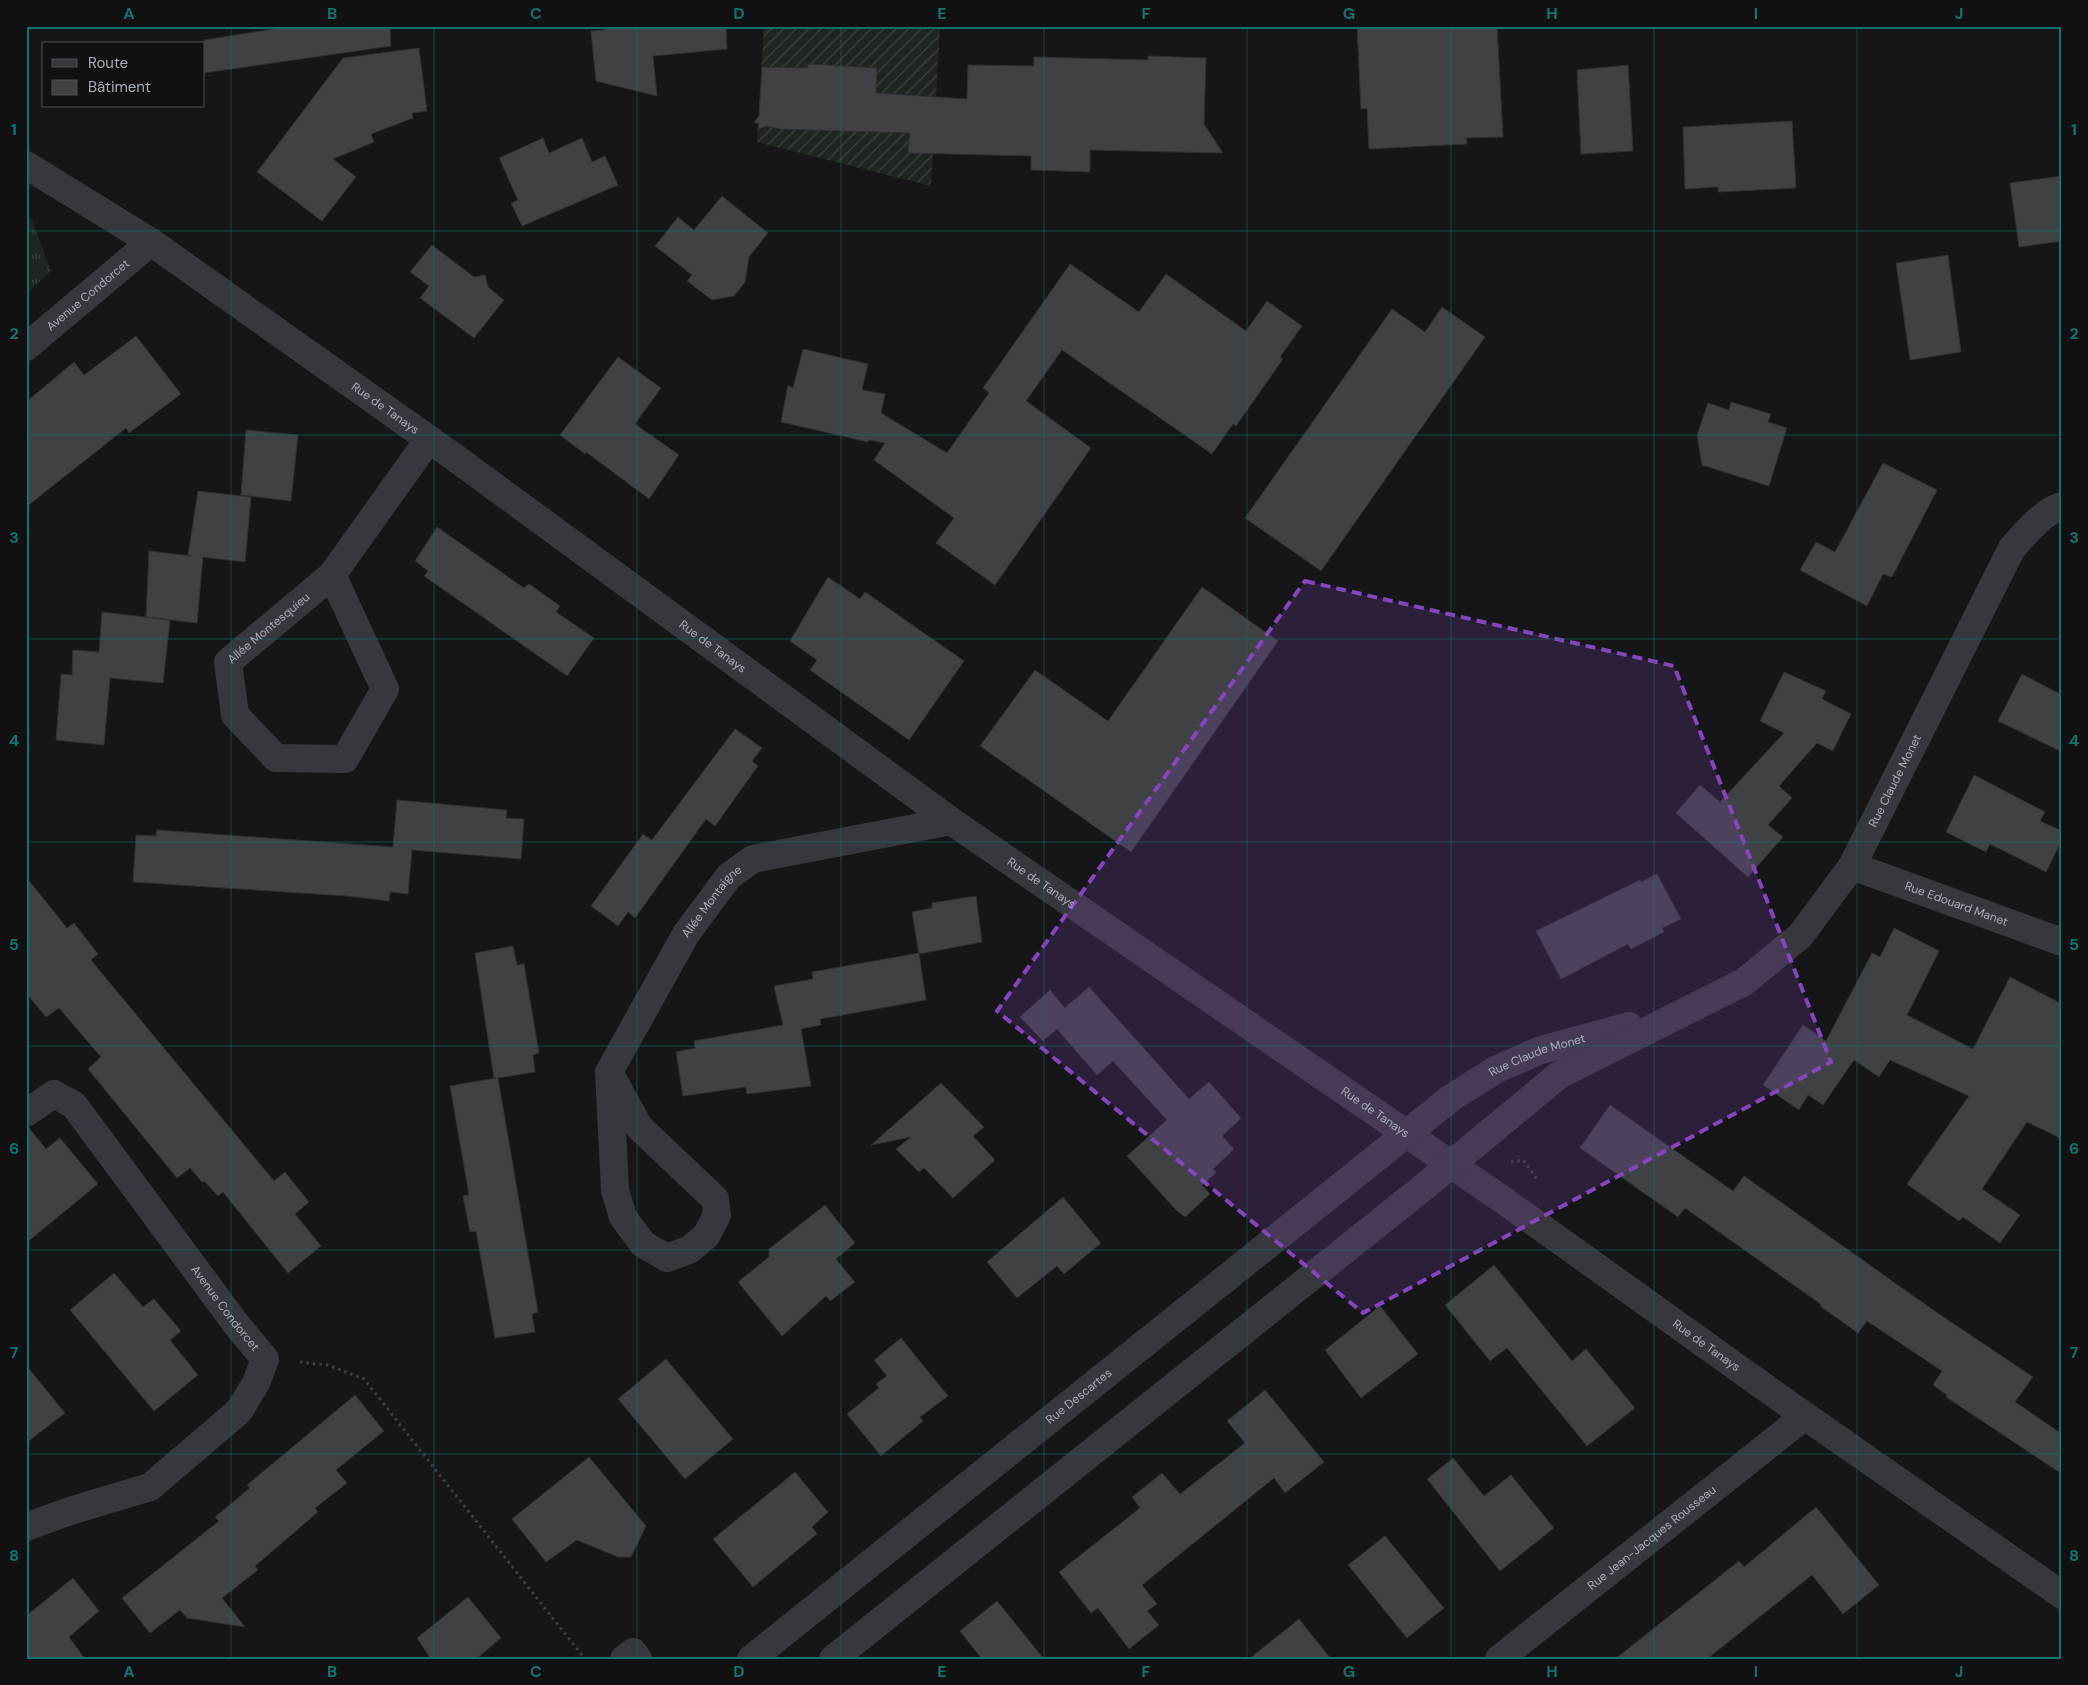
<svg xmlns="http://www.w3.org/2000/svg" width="2088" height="1685" font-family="'DM Sans',sans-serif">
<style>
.grass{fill:url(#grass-tufts)}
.garden{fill:url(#garden-furrows)}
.building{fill:#404145;stroke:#303034}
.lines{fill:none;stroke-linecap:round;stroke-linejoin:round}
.path{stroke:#3d3f44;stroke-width:3;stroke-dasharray:2.5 4;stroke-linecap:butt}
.minor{stroke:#37383d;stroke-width:28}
.marked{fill:#8446be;fill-opacity:0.2;stroke:#8446be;stroke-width:4;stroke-dasharray:10 6;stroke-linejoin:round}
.grid{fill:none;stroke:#0f766e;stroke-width:1;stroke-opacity:0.55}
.labels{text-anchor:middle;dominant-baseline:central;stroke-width:5;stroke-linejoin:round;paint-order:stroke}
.street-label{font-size:12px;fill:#a8adb8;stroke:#111113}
.neatline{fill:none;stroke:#0f766e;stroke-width:2}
.grid-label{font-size:16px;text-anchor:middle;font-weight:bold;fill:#0f766e}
</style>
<defs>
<pattern id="grass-tufts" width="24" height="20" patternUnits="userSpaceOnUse" patternTransform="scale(1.25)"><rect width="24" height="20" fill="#1e261f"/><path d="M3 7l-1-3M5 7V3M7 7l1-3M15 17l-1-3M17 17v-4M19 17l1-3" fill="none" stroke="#3c433d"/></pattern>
<pattern id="garden-furrows" width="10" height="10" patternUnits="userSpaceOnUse" patternTransform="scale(1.25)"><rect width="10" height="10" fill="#1e261f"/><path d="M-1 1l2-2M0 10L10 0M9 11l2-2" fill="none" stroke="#3c433d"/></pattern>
</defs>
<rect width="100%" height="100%" fill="#161618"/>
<path class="grass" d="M26,216L32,220L51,271L26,294Z"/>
<path class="garden" d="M764,26H940L931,186L757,142Z"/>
<g class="building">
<path d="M292,26H390L391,46L204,73V40Z"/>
<path d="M605,26H726L727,49L653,56L657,96L596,81L591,31L605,30Z"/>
<path d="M1357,26H1497L1503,137L1466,138L1467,144L1369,149L1367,108L1361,109Z"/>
<path d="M419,48L427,111L412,113L413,118L371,134L374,142L333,159L356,177L322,221L257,172L343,58Z"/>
<path d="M1148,56L1206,58L1204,124L1223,153L1090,150V172L1031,170V156L908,153L910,133L780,129L766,126L758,129L759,124L754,122L759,116L762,67L808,68V64L877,68L876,93L967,99L968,65L1034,66V57L1148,60Z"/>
<path d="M1628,65L1633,151L1581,154L1577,70Z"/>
<path d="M1792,121L1796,188L1718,192V187L1685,189L1683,127Z"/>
<path d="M543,138L549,153L582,138L592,162L605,156L618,185L522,226L511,203L518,200L499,158Z"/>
<path d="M2062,176V241L2019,247L2010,183Z"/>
<path d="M722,196L768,233L749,257L745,282L734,296L712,300L687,281L692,275L655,246L678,217L694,230Z"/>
<path d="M432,245L474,277L485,275L488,287L504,300L474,338L420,298L429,286L410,272Z"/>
<path d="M1948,255L1961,352L1910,360L1896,263Z"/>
<path d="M1070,264L1139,312L1166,274L1246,331L1267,301L1302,326L1280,357L1283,359L1236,426L1233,424L1212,454L1062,350L1026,401L1091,448L995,585L936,543L954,518L874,460L885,443L869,440L868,442L781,422L788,385L793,388L803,349L868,364L862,390L885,394L881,413L947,453L989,393L983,388Z"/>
<path d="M1442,307L1485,337L1321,571L1245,518L1392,309L1425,332Z"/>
<path d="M136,336L181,394L129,433L126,428L26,507V402L74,362L84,375Z"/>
<path d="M618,357L661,388L635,424L679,455L649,499L586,452L585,454L560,435Z"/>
<path d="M1731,402L1771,414L1768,422L1787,428L1769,486L1702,465L1697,435L1708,403L1729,410Z"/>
<path d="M246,430L298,435L291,501L241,495Z"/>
<path d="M1883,463L1937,490L1892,577L1883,574L1867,606L1800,570L1816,542L1835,552Z"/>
<path d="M198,491L251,497L245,562L203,557L197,623L146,617L149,551L191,556L188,555Z"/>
<path d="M437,527L524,588L529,584L560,606L556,612L594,638L567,676L424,576L428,571L415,561Z"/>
<path d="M828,577L860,599L865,592L964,661L909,740L810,670L817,660L790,641Z"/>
<path d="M1202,587L1278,641L1131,852L980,746L1035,670L1108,721Z"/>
<path d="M102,612L170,620L163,683L110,678L104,745L56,740L61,674L72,675L73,650L99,652Z"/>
<path d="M1784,672L1826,691L1822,699L1851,714L1833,751L1817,743L1779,786L1792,798L1768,825L1783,837L1748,877L1676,813L1700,785L1720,802L1784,733L1760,721Z"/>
<path d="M2022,674L2062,695V752L1998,721Z"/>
<path d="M735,729L762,748L752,761L758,766L715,826L706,819L635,918L628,912L618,926L591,906L643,834L652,840Z"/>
<path d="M1974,775L2045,812L2040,821L2062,831V840L2046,872L1990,844L1986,852L1946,832Z"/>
<path d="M397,800L507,810L506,818L524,819L521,859L412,850L408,894L390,892L389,901L347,896L133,882L136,835L156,836L157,830L393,847Z"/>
<path d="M1657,874L1681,919L1662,928L1664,932L1631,949L1628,944L1561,979L1536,931L1640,880L1641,882Z"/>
<path d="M26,877L67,928L74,923L98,954L91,960L274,1181L285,1172L309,1202L295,1214L321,1246L288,1273L223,1192L218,1196L204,1181L202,1182L190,1168L177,1178L88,1069L101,1057L59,1008L46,1017L26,993Z"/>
<path d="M976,896L982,942L919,954L912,912L932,908V903Z"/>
<path d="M1894,928L1939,951L1907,1015L1973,1049L2010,977L2062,1004V1139L2027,1122L1982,1189L2020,1215L2000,1243L1963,1217L1959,1221L1907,1184L1969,1096L1890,1060L1879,1077L1854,1060L1823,1105L1808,1095L1799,1110L1763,1085L1803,1025L1826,1041L1872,953L1880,957Z"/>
<path d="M513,946L517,965L524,964L539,1053L533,1055L535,1072L498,1078L538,1312L532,1314L535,1332L495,1338L476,1231L470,1232L463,1196L469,1195L450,1086L496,1078L494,1079L475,953Z"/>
<path d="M919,953L926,1000L820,1019L821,1025L801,1029L811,1086L747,1094L746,1087L683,1096L676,1052L695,1048L694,1041L783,1025L774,986L813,979L812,972Z"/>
<path d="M1089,987L1189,1099L1209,1082L1241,1118L1222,1136L1234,1149L1213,1169L1216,1173L1202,1185L1210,1194L1185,1217L1176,1210L1127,1156L1167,1120L1113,1061L1097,1075L1057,1029L1043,1041L1020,1017L1050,990L1065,1008Z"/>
<path d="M941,1083L984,1127L973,1136L995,1160L953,1198L924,1168L919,1172L896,1149L911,1137L871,1145Z"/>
<path d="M1610,1105L1733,1191L1744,1176L1936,1312L2033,1377L2015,1402L2062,1434V1474L1946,1397L1947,1395L1933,1385L1942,1371L1867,1321L1858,1333L1820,1306L1822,1305L1685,1208L1678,1217L1580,1148Z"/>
<path d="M26,1128H29L46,1149L60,1138L98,1184L26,1243Z"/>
<path d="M1063,1197L1101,1243L1064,1274L1057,1266L1017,1298L987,1262Z"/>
<path d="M825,1205L855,1243L836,1259L855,1282L830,1301L826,1296L782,1336L738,1282L769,1257V1249Z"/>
<path d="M1494,1265L1572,1361L1586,1349L1635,1408L1587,1446L1507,1348L1490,1361L1445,1305Z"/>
<path d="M114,1273L143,1307L154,1299L181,1331L170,1340L198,1375L154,1411L70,1310Z"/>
<path d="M1380,1306L1418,1354L1361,1398L1325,1350Z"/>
<path d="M901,1338L948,1396L920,1417L923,1421L881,1456L847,1414L879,1388L876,1384L887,1376L874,1360Z"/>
<path d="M666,1359L733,1439L685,1479L618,1399Z"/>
<path d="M26,1365L65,1413L26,1443Z"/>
<path d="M1265,1390L1324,1462L1285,1493L1274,1478L1142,1585L1157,1604L1147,1611L1159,1625L1129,1649L1098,1608L1091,1613L1059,1572L1140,1508L1132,1497L1162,1473L1180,1494L1245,1443L1227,1421Z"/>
<path d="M355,1395L384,1431L336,1470L347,1483L315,1508L318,1512L255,1566L258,1570L222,1598L245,1627L187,1618L180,1610L150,1633L122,1598L219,1521L215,1517L250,1488L247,1485Z"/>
<path d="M589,1457L646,1526L631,1557H618L577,1540L546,1562L512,1519Z"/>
<path d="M1453,1458L1484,1496L1511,1475L1554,1528L1500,1571L1427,1479Z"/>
<path d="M795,1472L828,1512L812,1527L817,1534L753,1587L713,1539Z"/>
<path d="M1816,1507L1879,1585L1843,1614L1812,1575L1707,1659H1615L1739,1561L1744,1567Z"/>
<path d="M1385,1536L1444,1608L1407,1638L1348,1565Z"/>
<path d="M73,1578L99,1611L69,1637L85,1659H26V1616Z"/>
<path d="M468,1597L501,1638L476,1659H431L417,1638Z"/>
<path d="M997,1601L1044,1659H982L960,1631Z"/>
<path d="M1299,1619L1331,1659H1249Z"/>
</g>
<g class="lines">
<g class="path">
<path d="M1511,1162L1523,1160L1537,1179"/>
<path d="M300,1362L328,1365L364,1379L585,1659"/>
</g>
<g class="minor">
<path id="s1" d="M26,165L151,242L454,457L951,821L1503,1200L1805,1416L2062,1595"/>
<path id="s2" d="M26,347L151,242"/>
<path id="s3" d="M332,575L385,689L345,759L276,758L235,715L228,662L332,575L429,439"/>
<path id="s4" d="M1852,866L2062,942"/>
<path id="s5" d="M609,1072L639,1127L715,1199L717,1215L706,1236L689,1250L667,1258L643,1244L623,1217L615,1190L609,1072L686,934L729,876L753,859L951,821"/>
<path id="s6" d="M26,1113L54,1094L74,1105L236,1324L265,1359L256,1383L239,1411L150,1487L73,1510L26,1527"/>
<path d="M624,1659L633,1652L638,1659"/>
<path id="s7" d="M751,1659L1451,1098L1497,1069L1541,1050L1629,1026"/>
<path id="s8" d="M833,1659L1420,1190L1559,1075L1744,982L1800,936L1852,866L2012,548C2026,533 2042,512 2062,506"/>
<path id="s9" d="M1499,1659L1805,1416"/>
</g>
</g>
<path class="marked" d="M1305,581L1674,666L1831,1062L1363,1313L997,1011Z"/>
<path class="grid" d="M231,26V1659M434,26V1659M637,26V1659M841,26V1659M1044,26V1659M1247,26V1659M1451,26V1659M1654,26V1659M1857,26V1659M26,231H2062M26,435H2062M26,639H2062M26,842H2062M26,1046H2062M26,1250H2062M26,1454H2062"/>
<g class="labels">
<g class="street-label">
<text stroke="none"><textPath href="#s2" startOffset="81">Avenue Condorcet</textPath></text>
<text stroke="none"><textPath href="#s1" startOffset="434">Rue de Tanays</textPath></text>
<text stroke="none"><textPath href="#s3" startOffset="441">Allée Montesquieu</textPath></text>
<text stroke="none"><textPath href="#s1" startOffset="839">Rue de Tanays</textPath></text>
<text stroke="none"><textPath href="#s8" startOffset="1394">Rue Claude Monet</textPath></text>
<text stroke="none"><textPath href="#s1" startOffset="1244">Rue de Tanays</textPath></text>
<text stroke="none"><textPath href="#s5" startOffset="660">Allée Montaigne</textPath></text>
<text stroke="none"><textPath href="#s4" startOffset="111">Rue Edouard Manet</textPath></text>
<text stroke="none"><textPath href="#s7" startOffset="994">Rue Claude Monet</textPath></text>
<text stroke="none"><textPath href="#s1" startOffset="1649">Rue de Tanays</textPath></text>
<text stroke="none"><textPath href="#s6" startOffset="310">Avenue Condorcet</textPath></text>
<text stroke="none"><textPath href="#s1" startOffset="2054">Rue de Tanays</textPath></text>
<text stroke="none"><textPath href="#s7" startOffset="420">Rue Descartes</textPath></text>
<text stroke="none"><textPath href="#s9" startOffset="195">Rue Jean-Jacques Rousseau</textPath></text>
</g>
</g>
<rect width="2088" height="1685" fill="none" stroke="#111113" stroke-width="55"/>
<rect x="42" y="42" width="162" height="65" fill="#111113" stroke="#4d4f55"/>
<rect x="52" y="59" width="25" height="8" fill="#37383d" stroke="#4d4f55"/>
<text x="88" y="68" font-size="15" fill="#a8adb8">Route</text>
<rect x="52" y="80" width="25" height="15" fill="#404145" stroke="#4d4f55"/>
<text x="88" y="92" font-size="15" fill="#a8adb8">Bâtiment</text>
<rect x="28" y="28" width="2032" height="1630" class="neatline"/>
<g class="grid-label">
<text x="129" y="19">A</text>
<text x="332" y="19">B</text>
<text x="536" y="19">C</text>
<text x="739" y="19">D</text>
<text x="942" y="19">E</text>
<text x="1146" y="19">F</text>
<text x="1349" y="19">G</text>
<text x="1552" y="19">H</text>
<text x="1756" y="19">I</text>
<text x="1959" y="19">J</text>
<text x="14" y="135">1</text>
<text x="2074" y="135">1</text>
<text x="14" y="339">2</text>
<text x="2074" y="339">2</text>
<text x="14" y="543">3</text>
<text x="2074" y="543">3</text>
<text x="14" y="746">4</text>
<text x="2074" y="746">4</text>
<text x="14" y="950">5</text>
<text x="2074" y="950">5</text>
<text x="14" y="1154">6</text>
<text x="2074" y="1154">6</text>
<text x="14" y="1358">7</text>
<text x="2074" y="1358">7</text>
<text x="14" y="1561">8</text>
<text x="2074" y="1561">8</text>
<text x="129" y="1677">A</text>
<text x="332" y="1677">B</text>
<text x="536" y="1677">C</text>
<text x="739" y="1677">D</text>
<text x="942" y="1677">E</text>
<text x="1146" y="1677">F</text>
<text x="1349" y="1677">G</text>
<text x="1552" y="1677">H</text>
<text x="1756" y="1677">I</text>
<text x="1959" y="1677">J</text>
</g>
</svg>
